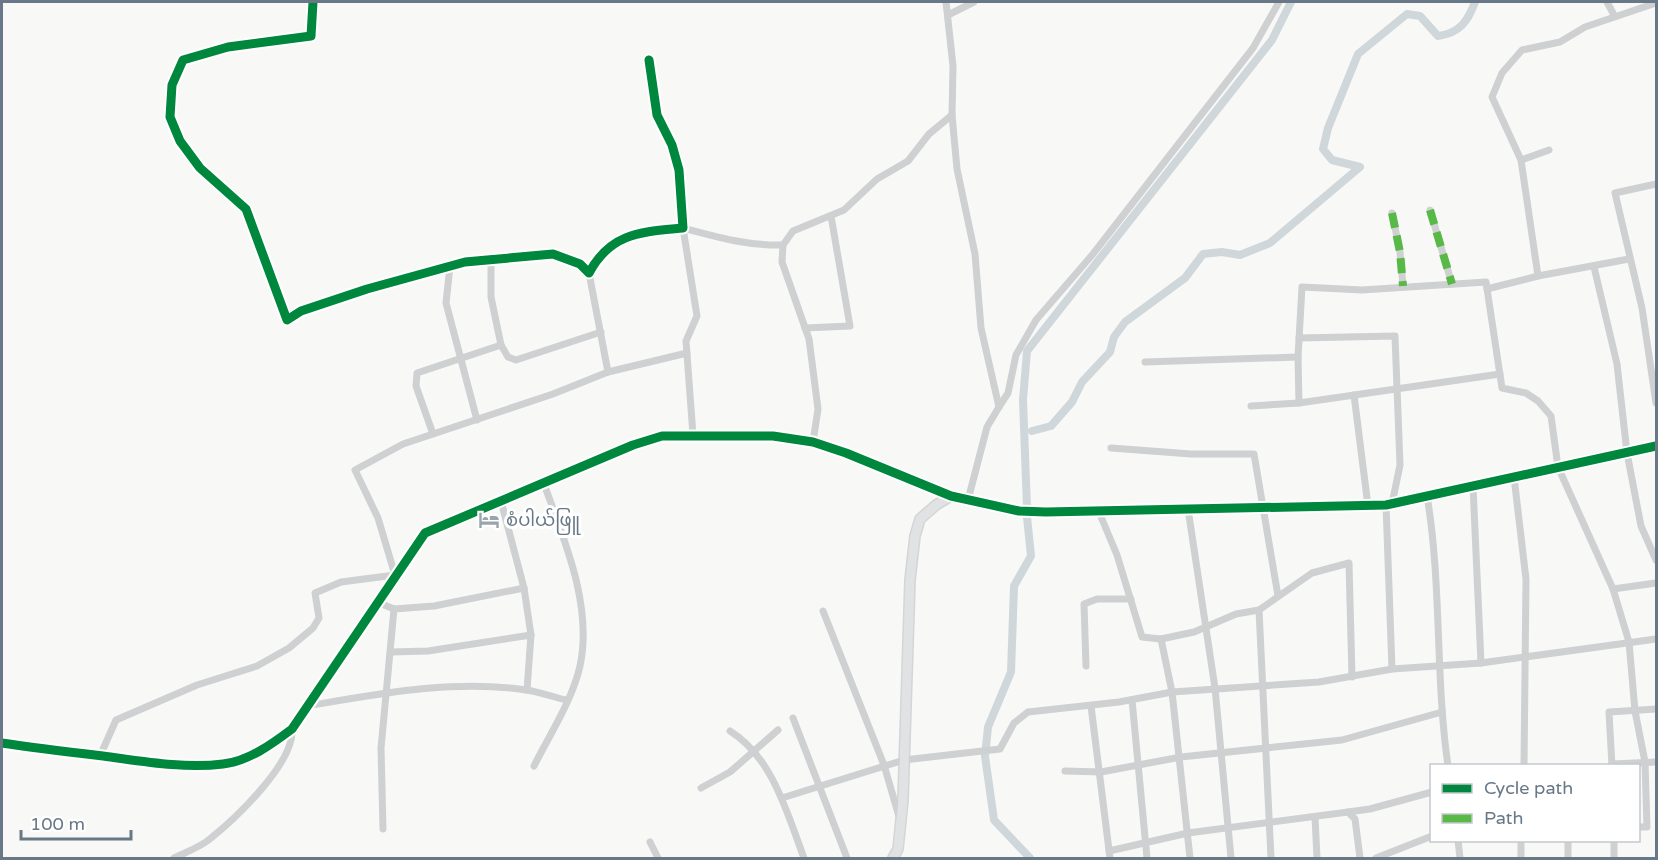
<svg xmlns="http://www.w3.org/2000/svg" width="1658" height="860" font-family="'Varela Round','Noto Sans Myanmar',sans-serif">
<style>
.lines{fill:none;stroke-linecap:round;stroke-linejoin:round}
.canal{stroke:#d0d7da;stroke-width:8}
.secondary-casing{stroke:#d4d5d6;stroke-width:12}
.street{stroke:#ced0d1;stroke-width:7}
.secondary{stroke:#e1e2e3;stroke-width:9}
.quiet{stroke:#58b947;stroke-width:8;stroke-dasharray:15 8;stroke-linecap:butt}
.cycleway-casing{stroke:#fff;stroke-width:13}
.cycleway{stroke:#00873e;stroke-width:9}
.labels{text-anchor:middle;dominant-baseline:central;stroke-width:6;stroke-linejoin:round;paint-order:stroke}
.poi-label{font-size:18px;fill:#687887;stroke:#fff;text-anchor:start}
</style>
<rect width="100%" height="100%" fill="#f8f8f7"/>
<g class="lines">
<g class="canal">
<path d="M1032,431L1051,426L1072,402L1082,382L1110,352L1114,337L1125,322L1185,278L1203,254L1222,252L1240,255L1270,243L1360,167L1332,160L1323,149L1328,128L1358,54L1407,14L1420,16L1438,36C1460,33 1468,21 1475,2"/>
<path d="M1027,508L1023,400L1027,351L1272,40L1291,2"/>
<path d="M1027,517L1031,556L1014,586L1011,672L988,727L985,756L994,820L1030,858"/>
</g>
<g class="secondary-casing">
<g id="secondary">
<path d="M2,743C35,748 69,752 103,756C141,761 184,769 223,764C249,761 272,744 292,729L425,533L633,445L662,436H773L813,442L846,453L951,496L1019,511L1046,512L1386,505L1656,446"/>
<path d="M893,858L898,849L903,800L910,580L915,536L920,519L936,505L951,496"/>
</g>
</g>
<g class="street">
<path d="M313,2L311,36L228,47L183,60L172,85L170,117L180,141L200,168L246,209L287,320L301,311L367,289L465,262L553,254L580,264L589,273C611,232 642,232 683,228L679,170L672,145L657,115L649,60"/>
<path d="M946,2L953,66L952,115L957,169L975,254L981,328L999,407L987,427L968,500"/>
<path d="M1607,2L1614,15"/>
<path d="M948,15L974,2"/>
<path d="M1521,160L1549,150"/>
<path d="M1656,184L1615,193L1642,308L1656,403"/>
<path d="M1430,210L1452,284"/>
<path d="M1392,213L1400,252L1403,286"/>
<path d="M450,266L446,303L477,420"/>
<path d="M1594,267L1617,364L1627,453L1641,526L1656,560"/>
<path d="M589,273L608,372"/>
<path d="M1538,276L1521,160L1492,97L1502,73L1522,50L1560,42L1585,27L1656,3"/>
<path d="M1487,289L1538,276L1629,259"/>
<path d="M805,328L850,326L831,216"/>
<path d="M1299,338L1395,336L1400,465L1392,504"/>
<path d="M501,345L508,357L516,360L601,332"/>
<path d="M1145,362L1298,357"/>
<path d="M1354,395L1368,506"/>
<path d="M1299,403L1298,357L1302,287L1362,290L1486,282L1502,388L1526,393L1538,401L1551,416L1558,467L1613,589L1656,583"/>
<path d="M1251,406L1299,403L1500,374"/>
<path d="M999,407L1008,393L1016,355L1036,320L1093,254L1253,48L1279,2"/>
<path d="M433,434L416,386L417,373L501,345L491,297V259"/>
<path d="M693,435L686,341L697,316L683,228C716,237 748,246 783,245"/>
<path d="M813,442L818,409L809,339L782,262L783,245L793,231L844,210L877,179L908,161L929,134L952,115"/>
<path d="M1111,448L1191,454H1254L1278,596"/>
<path d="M1514,477L1526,579L1524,766"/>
<path d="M1473,486L1481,663"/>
<path d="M1427,496C1442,585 1435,676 1448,766"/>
<path d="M501,501L524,588L531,635L527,690"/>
<path d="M1386,505L1392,669"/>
<path d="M1188,509L1215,688L1231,858"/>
<path d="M1099,512L1117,555L1142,637L1161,639L1194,632L1236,614L1259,610L1312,573L1349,563L1352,677"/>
<path d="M1613,589L1629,642L1635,711L1645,762L1647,827H1638"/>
<path d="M377,602L394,609L381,748L383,829"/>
<path d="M394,609L434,606L524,588"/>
<path d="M1259,610L1271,858"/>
<path d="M823,611L884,765L900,820"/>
<path d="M1161,639L1172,692L1190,858"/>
<path d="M391,652L428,651L531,635"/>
<path d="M1086,666L1084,604L1097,599H1131"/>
<path d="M1132,700L1147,858"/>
<path d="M307,706C378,694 455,679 526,690C540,692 553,697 566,700"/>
<path d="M1091,706L1110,858"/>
<path d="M793,718L847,858"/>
<path d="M730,731C773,758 787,813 804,858"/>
<path d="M100,756L116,720L197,685L257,666L289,648L313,628L319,618L315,593L341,582L395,575L378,518L355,470L403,444L553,394L608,372L687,353"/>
<path d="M1612,764L1656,762"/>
<path d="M534,766C550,734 572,701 580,666C593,606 564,539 544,484"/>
<path d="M1612,766L1609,712L1656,709"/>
<path d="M1065,771L1101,772L1181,757L1342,740L1442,712"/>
<path d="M701,788L730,772L778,730"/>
<path d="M782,798L904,760L1000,749L1014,723L1028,712L1119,702L1172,692L1319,682L1392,669L1481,663L1656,639"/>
<path d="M1348,812L1370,809L1432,792"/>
<path d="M1315,817L1317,858"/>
<path d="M1458,840L1460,858"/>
<path d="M650,842L658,858"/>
<path d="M1109,851L1188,833L1348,812L1355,819L1360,858"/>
<path d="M174,858C186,852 201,847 211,838C236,818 295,762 292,729"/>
<path d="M1376,858L1432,836"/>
<path d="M1521,858V840"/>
<path d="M1568,858V840"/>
<path d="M1614,858V840"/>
</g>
<use href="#secondary" class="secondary"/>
<g class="quiet">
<path d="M1430,210L1452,284"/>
<path d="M1392,213L1400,252L1403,286"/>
</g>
<g class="cycleway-casing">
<g id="cycleway">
<path d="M313,2L311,36L228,47L183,60L172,85L170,117L180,141L200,168L246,209L287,320L301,311L367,289L465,262L553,254L580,264L589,273C611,232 642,232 683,228L679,170L672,145L657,115L649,60"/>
<path d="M2,743C35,748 69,752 103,756C141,761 184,769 223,764C249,761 272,744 292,729L425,533L633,445L662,436H773L813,442L846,453L951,496L1019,511L1046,512L1386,505L1656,446"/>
</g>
</g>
<use href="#cycleway" class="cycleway"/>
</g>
<defs>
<g id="hotel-bare" transform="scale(1.62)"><path d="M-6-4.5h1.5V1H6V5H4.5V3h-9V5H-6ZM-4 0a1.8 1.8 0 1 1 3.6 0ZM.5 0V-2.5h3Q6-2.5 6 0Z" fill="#9aa5ae" stroke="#fff" stroke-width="2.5" paint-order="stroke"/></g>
</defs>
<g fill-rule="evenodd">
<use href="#hotel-bare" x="489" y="520"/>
</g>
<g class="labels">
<g class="poi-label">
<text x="506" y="520">စံပါယ်ဖြူ</text>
</g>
</g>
<rect width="1658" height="860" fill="none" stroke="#687887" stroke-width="6"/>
<rect x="1430" y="764" width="210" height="78" fill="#ffffff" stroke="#c3c9cf" stroke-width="1.5"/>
<rect x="1442" y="784" width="30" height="9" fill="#00873e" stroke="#c3c9cf" stroke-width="1.5"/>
<text x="1484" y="794" font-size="18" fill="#687887">Cycle path</text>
<rect x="1442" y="814" width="30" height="9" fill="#58b947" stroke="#c3c9cf" stroke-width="1.5"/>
<text x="1484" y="824" font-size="18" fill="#687887">Path</text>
<path d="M21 830v9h110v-9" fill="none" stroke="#687887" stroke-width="3"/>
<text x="30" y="830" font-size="18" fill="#687887" stroke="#ffffff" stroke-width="4.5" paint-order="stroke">100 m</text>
</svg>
